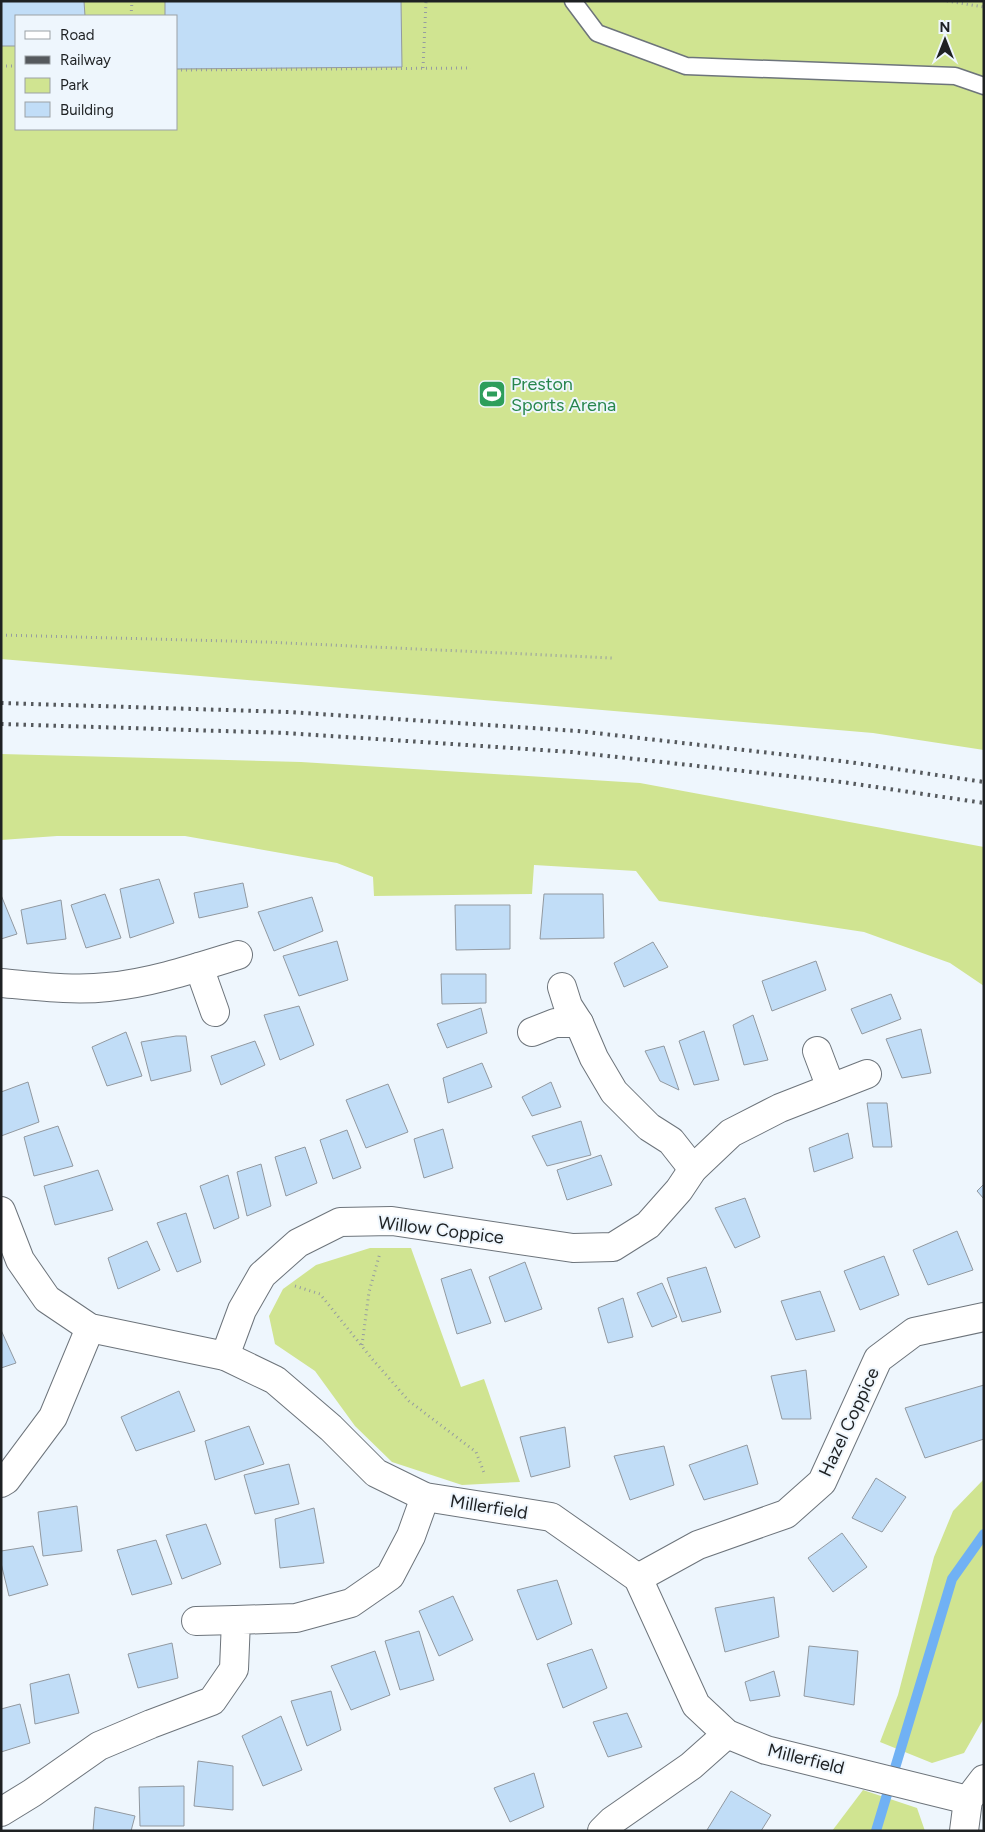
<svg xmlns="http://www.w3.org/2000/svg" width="985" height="1832" font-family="Figtree,sans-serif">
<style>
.green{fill:#d0e491;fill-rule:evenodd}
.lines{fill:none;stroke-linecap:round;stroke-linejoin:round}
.stream{stroke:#70b1f4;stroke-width:10}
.building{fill:#c1ddf7;stroke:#9299a0}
.service-casing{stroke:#6d747b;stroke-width:19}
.minor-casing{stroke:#6d747b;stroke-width:30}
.path{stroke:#969ca0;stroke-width:3;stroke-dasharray:1 4;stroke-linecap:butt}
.service{stroke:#fff;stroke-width:16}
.minor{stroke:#fff;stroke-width:28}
.rail{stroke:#55595d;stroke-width:4;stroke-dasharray:2.5 5;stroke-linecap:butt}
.labels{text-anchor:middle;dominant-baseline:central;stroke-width:4;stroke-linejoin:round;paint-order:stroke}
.leisure-label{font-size:18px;fill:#27864d;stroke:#eef6fd;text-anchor:start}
.street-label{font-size:18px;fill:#1e2123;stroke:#eef6fd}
</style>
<rect width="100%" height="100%" fill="#eef6fd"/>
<g class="green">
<path d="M1,1H984V750L873,733L1,659ZM16,16H176V129H16Z"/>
<path d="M1,754L301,762L640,783L984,847V986L950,963L864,932L659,901L636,871L534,865L532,894L374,896L373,877L337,863L185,836H57L1,840Z"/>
<path d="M370,1248H411L461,1387L484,1379L520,1482L462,1485L392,1462L355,1426L315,1371L275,1344L269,1316L283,1289L316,1265Z"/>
<path d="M984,1479V1718L964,1753L932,1763L880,1742L898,1695L934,1557L953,1511Z"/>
<path d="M863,1790L917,1808L925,1831H832Z"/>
</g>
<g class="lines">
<path class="stream" d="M876,1831L952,1579L984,1534"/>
</g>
<g class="building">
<path d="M1,1H84L85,16H16V46H1Z"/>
<path d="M165,1H401L402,67L176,69V16H165Z"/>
<path d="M159,879L174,923L130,938L120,889Z"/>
<path d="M243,883L248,907L199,918L194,893Z"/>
<path d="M105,894L121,938L86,948L71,905Z"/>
<path d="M544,894H603L604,938L540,939Z"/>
<path d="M1,895L17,934L1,939Z"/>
<path d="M312,897L323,931L274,951L258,912Z"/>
<path d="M61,900L66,939L27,944L21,910Z"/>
<path d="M455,905H510V949L456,950Z"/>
<path d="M337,941L348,980L299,996L283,956Z"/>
<path d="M653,942L668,967L624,987L614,963Z"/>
<path d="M816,961L826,990L772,1011L762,981Z"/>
<path d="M441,974H486V1003L442,1004Z"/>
<path d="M891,994L901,1019L862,1034L851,1009Z"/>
<path d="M299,1006L314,1045L280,1060L264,1015Z"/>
<path d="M481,1008L487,1033L447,1048L437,1024Z"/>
<path d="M753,1015L768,1060L744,1065L733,1025Z"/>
<path d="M921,1029L931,1073L902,1078L886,1039Z"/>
<path d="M704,1031L719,1080L694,1085L679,1041Z"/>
<path d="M126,1032L142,1076L107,1086L92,1047Z"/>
<path d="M176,1036H186L191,1071L151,1081L141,1042Z"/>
<path d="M255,1041L265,1065L221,1085L211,1056Z"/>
<path d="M664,1046L679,1090L660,1081L645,1051Z"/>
<path d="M482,1063L492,1087L448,1103L443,1078Z"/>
<path d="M28,1082L39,1122L1,1136V1092Z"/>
<path d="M551,1082L561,1107L532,1116L522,1097Z"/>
<path d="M388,1084L408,1132L366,1148L346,1100Z"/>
<path d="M867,1103H887L892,1147H873Z"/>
<path d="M581,1121L591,1155L547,1166L532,1136Z"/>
<path d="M58,1126L73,1166L34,1176L24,1137Z"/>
<path d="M443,1129L453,1168L424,1178L414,1139Z"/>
<path d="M347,1130L361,1168L333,1179L320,1140Z"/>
<path d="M848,1133L853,1158L814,1172L809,1148Z"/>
<path d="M305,1147L317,1183L286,1196L275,1157Z"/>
<path d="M601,1155L612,1185L567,1200L557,1170Z"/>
<path d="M261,1164L271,1206L247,1216L237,1172Z"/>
<path d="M98,1170L113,1210L55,1225L44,1186Z"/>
<path d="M228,1175L239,1218L214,1229L200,1186Z"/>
<path d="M984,1184V1199L977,1191Z"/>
<path d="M745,1198L760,1237L735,1248L715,1208Z"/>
<path d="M186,1213L201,1262L177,1272L157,1223Z"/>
<path d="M957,1231L973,1270L928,1285L913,1250Z"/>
<path d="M147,1241L160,1270L118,1289L108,1258Z"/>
<path d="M884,1256L899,1295L860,1310L844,1271Z"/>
<path d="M525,1262L542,1309L505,1322L489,1277Z"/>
<path d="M706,1267L721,1312L682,1322L667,1278Z"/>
<path d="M471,1269L491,1323L457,1334L441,1279Z"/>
<path d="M662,1283L677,1317L652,1327L637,1293Z"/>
<path d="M820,1291L835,1331L796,1340L781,1301Z"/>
<path d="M623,1298L633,1337L608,1343L598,1308Z"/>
<path d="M1,1330L16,1363L1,1368Z"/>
<path d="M806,1370L811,1419H782L771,1376Z"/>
<path d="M984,1385V1439L925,1458L905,1408Z"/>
<path d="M179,1391L195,1431L136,1451L121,1417Z"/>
<path d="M249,1426L264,1464L215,1480L205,1441Z"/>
<path d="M565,1427L570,1467L531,1477L520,1437Z"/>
<path d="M747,1445L758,1484L704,1500L689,1465Z"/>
<path d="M664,1446L674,1485L630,1500L614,1456Z"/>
<path d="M289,1464L299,1504L255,1514L244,1475Z"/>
<path d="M876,1478L906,1497L882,1532L852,1518Z"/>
<path d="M77,1506L82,1551L43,1556L38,1512Z"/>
<path d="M314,1508L324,1563L280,1568L275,1519Z"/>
<path d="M206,1524L221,1564L182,1579L166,1535Z"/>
<path d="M842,1533L867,1567L833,1592L808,1558Z"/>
<path d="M156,1540L172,1584L132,1595L117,1550Z"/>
<path d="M33,1546L48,1585L9,1596L1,1563V1551Z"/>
<path d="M557,1580L572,1624L537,1640L517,1590Z"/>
<path d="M453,1596L473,1640L439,1656L419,1611Z"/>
<path d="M774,1597L779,1637L725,1652L715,1608Z"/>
<path d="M419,1631L434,1680L400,1690L385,1641Z"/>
<path d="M172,1643L178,1678L138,1688L128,1654Z"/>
<path d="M809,1646L858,1651L854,1705L804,1696Z"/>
<path d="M592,1649L607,1688L563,1708L547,1664Z"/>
<path d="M375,1651L390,1695L351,1710L331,1666Z"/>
<path d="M774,1671L780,1696L750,1701L745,1682Z"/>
<path d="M69,1674L79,1713L35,1724L30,1684Z"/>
<path d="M331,1691L341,1730L307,1746L291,1701Z"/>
<path d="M20,1704L30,1743L1,1752V1709Z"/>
<path d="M627,1713L642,1747L608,1757L593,1722Z"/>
<path d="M281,1716L302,1770L263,1786L242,1736Z"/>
<path d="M198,1761L233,1766V1810L194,1806Z"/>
<path d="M534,1773L544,1807L510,1822L494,1788Z"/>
<path d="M184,1786V1826H140L139,1787Z"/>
<path d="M731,1791L771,1815L761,1831L707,1830Z"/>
<path d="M95,1807L135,1816L131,1831H93Z"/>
</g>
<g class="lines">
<g class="service-casing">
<path id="service" d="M573,1L597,33L686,66L955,76L984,86"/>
</g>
<g class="minor-casing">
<g id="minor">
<path d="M199,967L215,1012"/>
<path d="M1,983C36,986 73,991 108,987C151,983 196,968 238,955"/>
<path d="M562,987L568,1006L579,1023L594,1058L614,1092L649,1127L671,1141L693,1169"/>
<path d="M532,1032L555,1023H579"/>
<path d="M817,1051L831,1088"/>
<path d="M1,1211L20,1260L47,1299L90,1328L225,1356L275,1380L331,1428L376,1473L425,1497L551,1517L638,1578L696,1705L727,1734L766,1750L968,1800"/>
<path d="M225,1356L242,1310L262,1275L298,1243L340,1222L392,1221L573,1248L613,1247L648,1225L679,1190L693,1169L731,1133L780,1108L867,1074"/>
<path d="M1,1483L6,1480L53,1417L90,1328"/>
<path d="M638,1578L698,1545L786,1514L822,1482L878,1359L914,1332L984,1317"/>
<path d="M196,1621L236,1620"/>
<path d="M1,1812L32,1793L99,1746L151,1724L212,1701L234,1669L236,1620L296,1618L351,1603L390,1576L411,1536L425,1497"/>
<path d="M602,1831L612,1821L691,1766L727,1734"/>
<path d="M964,1831L968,1800L984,1779"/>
</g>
</g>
<g class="path">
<path d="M947,1L984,7"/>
<path d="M131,16L132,1"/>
<path d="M1,66H16"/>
<path d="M423,68L426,1"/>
<path d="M176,70L471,68"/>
<path d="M1,635L265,642L612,658"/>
<path d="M295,1286L320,1294L373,1360L409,1401L476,1452L485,1475"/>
<path d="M362,1345L369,1292L380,1253"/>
</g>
<use href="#service" class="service"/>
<use href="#minor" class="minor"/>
<g class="rail">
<path d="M1,703L289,712L578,731L849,762L984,782"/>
<path d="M1,724L286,733L572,752L842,782L984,803"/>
</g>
</g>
<defs>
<g id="stadium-square" transform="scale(1.4375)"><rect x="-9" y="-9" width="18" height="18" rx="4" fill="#2e9e5b" stroke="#eef6fd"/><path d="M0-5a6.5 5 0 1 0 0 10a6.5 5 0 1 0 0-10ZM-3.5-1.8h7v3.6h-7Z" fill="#fff"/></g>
</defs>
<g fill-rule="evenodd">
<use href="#stadium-square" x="492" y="394"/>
</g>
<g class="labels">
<g class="leisure-label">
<text x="511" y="384">Preston<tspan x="511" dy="21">Sports Arena</tspan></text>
</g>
<g class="street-label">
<text transform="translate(441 1230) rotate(7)">Willow Coppice</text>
<text transform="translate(849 1422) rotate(-65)">Hazel Coppice</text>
<text transform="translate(489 1507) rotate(9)">Millerfield</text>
<text transform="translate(806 1759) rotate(14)">Millerfield</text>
</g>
</g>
<rect width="985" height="1832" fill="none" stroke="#1e2123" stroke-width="5"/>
<rect x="15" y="15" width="162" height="115" fill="#eef6fd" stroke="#9ba1a6"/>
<rect x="25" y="31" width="25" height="8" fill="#ffffff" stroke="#9ba1a6"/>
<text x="60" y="40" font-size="15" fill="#1e2123">Road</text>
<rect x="25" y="56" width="25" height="8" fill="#55595d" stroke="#9ba1a6"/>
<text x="60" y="65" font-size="15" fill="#1e2123">Railway</text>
<rect x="25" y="78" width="25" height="15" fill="#d0e491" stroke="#9ba1a6"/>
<text x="60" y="90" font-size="15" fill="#1e2123">Park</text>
<rect x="25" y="102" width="25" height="15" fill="#c1ddf7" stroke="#9ba1a6"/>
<text x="60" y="115" font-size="15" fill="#1e2123">Building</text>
<g transform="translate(945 40)" stroke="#eef6fd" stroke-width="4" paint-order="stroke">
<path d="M0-4L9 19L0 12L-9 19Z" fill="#1e2123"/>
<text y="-8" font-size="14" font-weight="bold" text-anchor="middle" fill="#1e2123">N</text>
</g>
</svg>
